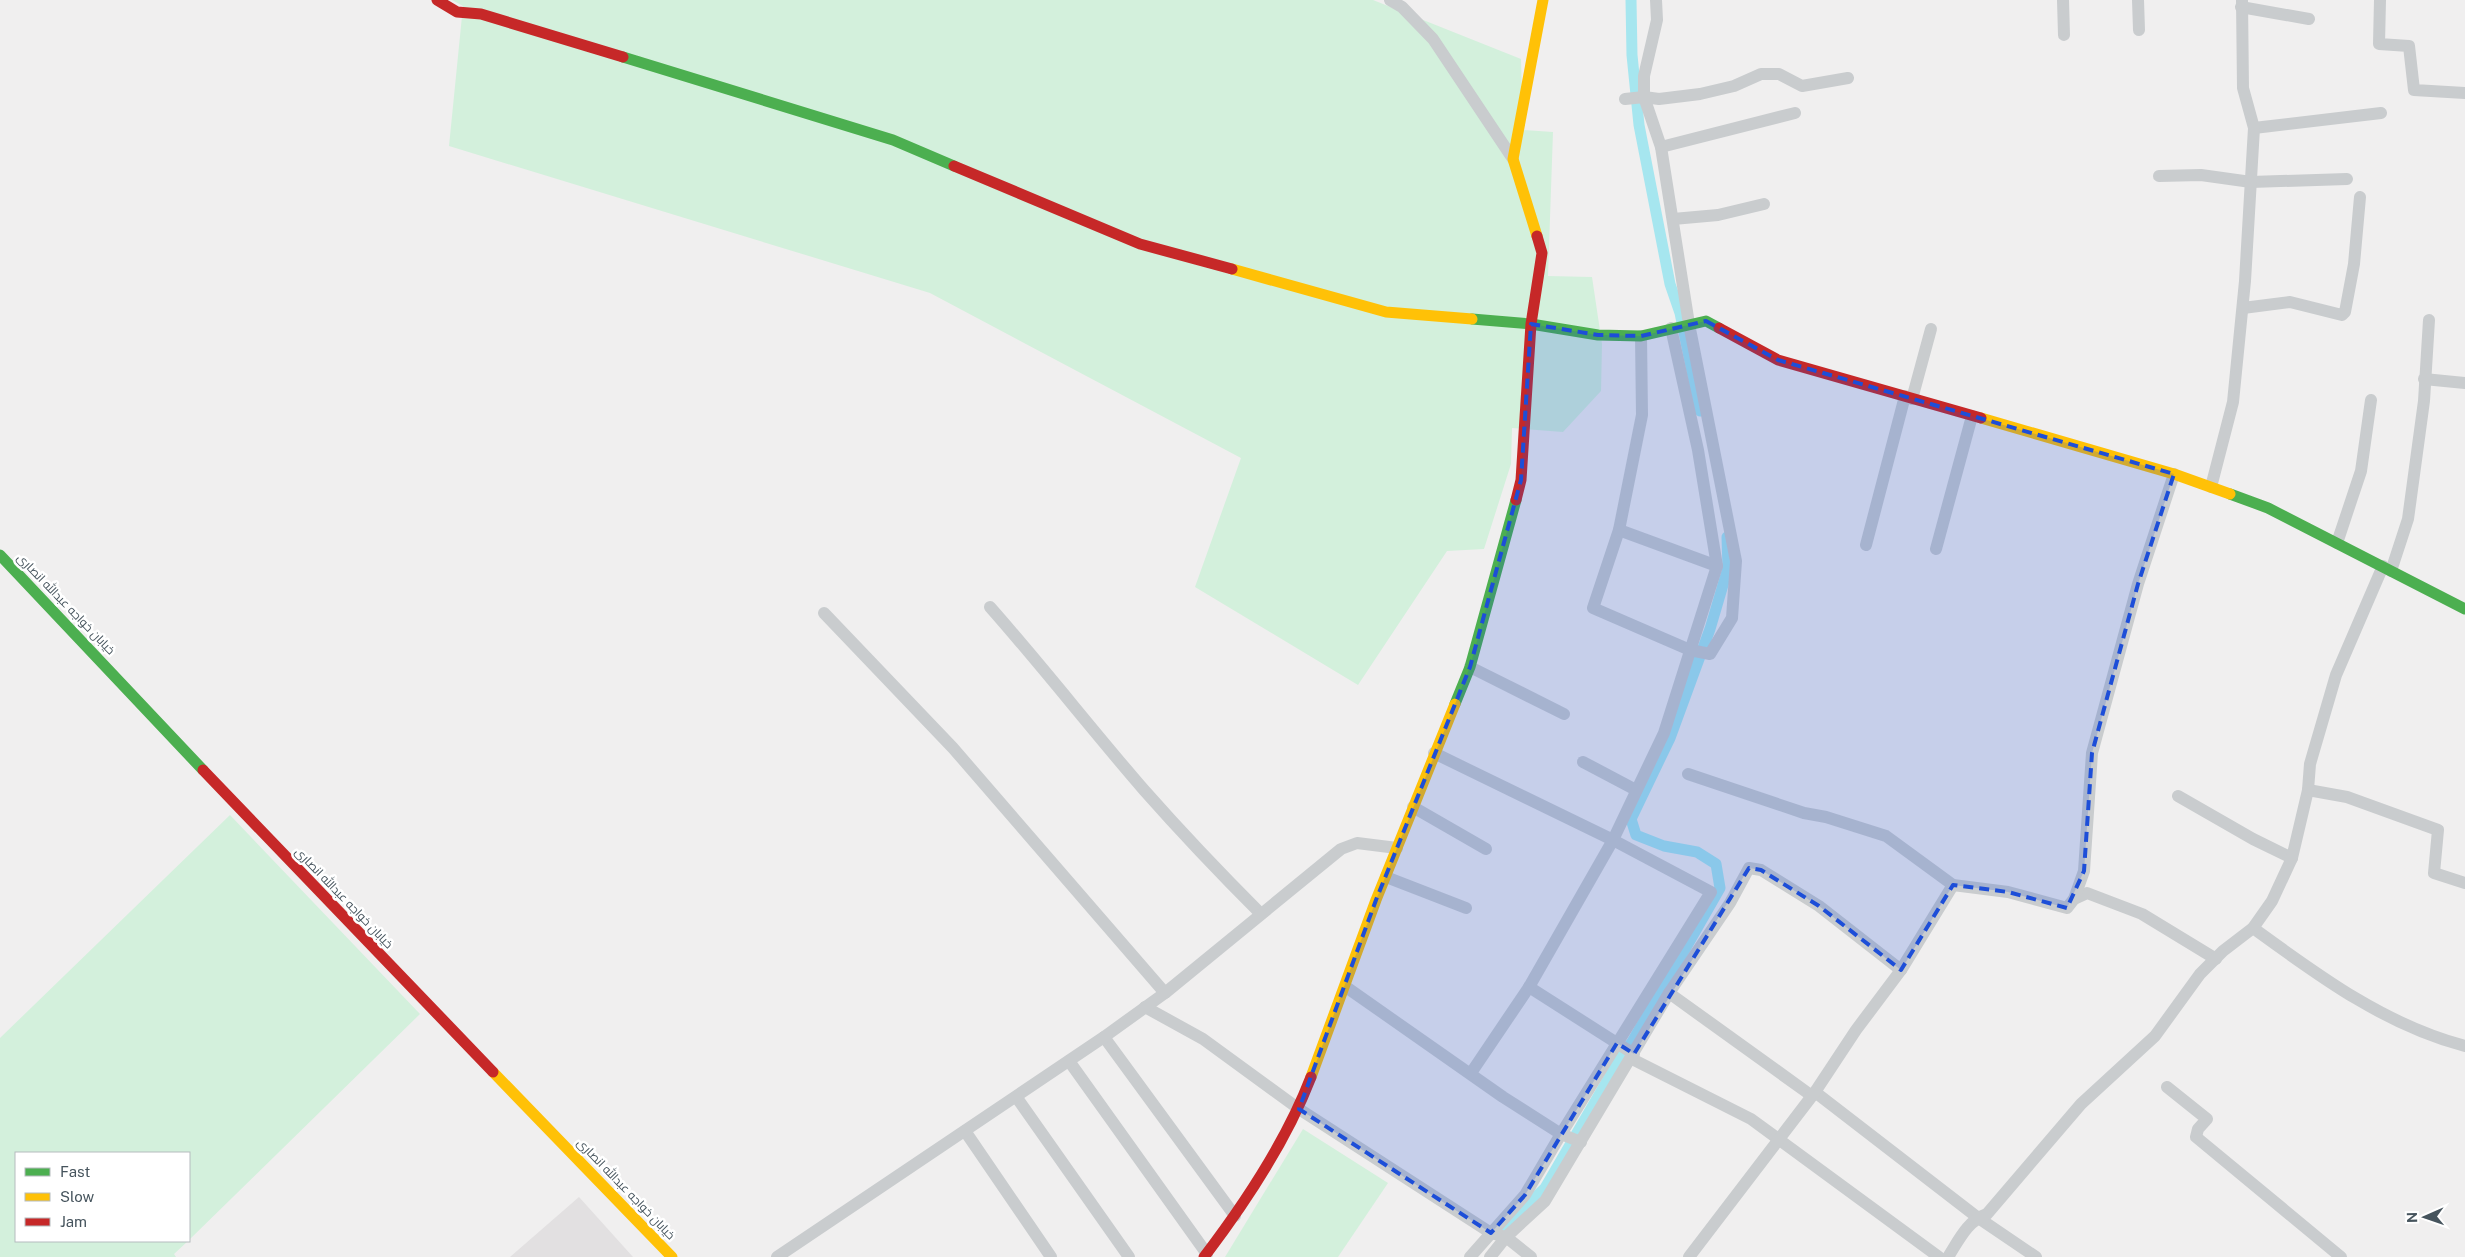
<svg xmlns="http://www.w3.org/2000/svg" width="2465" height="1257" font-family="'Public Sans',Cairo,sans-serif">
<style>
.education{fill:#e2e0e1}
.green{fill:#d3f0dc}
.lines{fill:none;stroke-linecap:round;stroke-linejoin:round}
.canal{stroke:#a6e6ef;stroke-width:11}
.street{stroke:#c9ccce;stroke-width:12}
.fast{stroke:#4caf50;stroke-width:11}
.slow{stroke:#ffc107;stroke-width:11}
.jam{stroke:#c62828;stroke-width:11}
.marked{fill:#1d4ed8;fill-opacity:0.2;stroke:#1d4ed8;stroke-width:4;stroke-dasharray:10 6;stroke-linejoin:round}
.labels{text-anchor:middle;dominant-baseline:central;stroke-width:5;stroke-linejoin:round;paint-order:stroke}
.street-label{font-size:12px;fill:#46545d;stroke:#fff}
</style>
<rect width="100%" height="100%" fill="#f0efef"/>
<path class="education" d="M579,1197L633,1257H510Z"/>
<g class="green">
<path d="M452,0H1373L1521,59L1523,130L1553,132L1548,276L1592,277L1602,344L1601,391L1563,432L1512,428L1511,464L1484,549L1447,551L1358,685L1195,587L1241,458L930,293L449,146L463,6Z"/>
<path d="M230,815L420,1014L189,1240V1153H16V1241H188L174,1254L176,1257H0V1038Z"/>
<path d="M1303,1129L1388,1183L1338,1257H1225Z"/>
</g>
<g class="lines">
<g class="canal">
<path d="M1631,0L1632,55L1639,125L1670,284L1680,313L1700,411"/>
<path d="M1501,1230L1545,1188L1621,1057L1632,1042L1720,888L1716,864L1697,852L1664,846L1636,835L1631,819L1670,738L1710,629L1728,568L1727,537"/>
</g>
<g class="street">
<path d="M1390,0L1402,7L1433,39L1513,159"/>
<path d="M2063,0L2064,35"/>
<path d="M2138,0L2139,30"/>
<path d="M2380,0L2379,44L2409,46L2414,90L2465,93"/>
<path d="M2241,7L2309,19"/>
<path d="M1625,99L1644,97L1659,99L1700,94L1734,86L1761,74H1779L1802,86L1848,78"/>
<path d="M2254,128L2381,113"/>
<path d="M1661,147L1795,113"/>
<path d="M2159,176L2201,175L2251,182L2347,179"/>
<path d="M1673,219L1718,215L1764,204"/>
<path d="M2243,308L2290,302L2342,315L2345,312L2354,264L2360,197"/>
<path d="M1641,336L1642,415L1619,530L1593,608L1690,650L1710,654L1732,618L1736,561L1689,324L1661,147L1644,97V76L1657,20L1656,0"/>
<path d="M2424,379L2465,383"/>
<path d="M1912,399L1931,329"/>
<path d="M2211,487L2233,402L2245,281L2254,128L2243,88L2242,0"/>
<path d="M1619,530L1717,566"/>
<path d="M2337,543L2361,471L2371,400"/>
<path d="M1866,545L1905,396"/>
<path d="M1936,549L1972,416"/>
<path d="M2391,571L2408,519L2424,401L2429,320"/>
<path d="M990,607C1043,667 1092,730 1144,790C1182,833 1221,874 1261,914"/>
<path d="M824,613L953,748L1165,993"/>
<path d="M1470,667L1564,714"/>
<path d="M1434,753L1613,840L1711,892L1561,1134L1525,1195L1470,1257"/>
<path d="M1583,762L1636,790"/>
<path d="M1688,774L1804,813L1826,817L1886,836L1953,885L2008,892L2067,908L2074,899L2087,893L2142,914L2216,959"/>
<path d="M2308,790L2347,797L2438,830L2434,873L2465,883"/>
<path d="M2178,796L2253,839L2292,858"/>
<path d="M1413,807L1486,849"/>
<path d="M1386,877L1466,908"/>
<path d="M2074,899L2084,871L2092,753L2138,584L2174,474"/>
<path d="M2253,928C2319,976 2385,1025 2465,1046"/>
<path d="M1346,987L1503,1097L1561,1134L1581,1142"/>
<path d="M1529,987L1634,1054"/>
<path d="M1669,993L1812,1096"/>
<path d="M1145,1007L1203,1039L1299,1109L1491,1233L1506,1237L1531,1257"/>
<path d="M1104,1037L1235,1216"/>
<path d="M1632,1059L1751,1119L1939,1257"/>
<path d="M1069,1061L1207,1254"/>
<path d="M1471,1073L1529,987L1613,840L1664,733L1717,566L1698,450L1671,328"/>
<path d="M2167,1087L2207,1119L2198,1129L2196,1137L2341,1257"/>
<path d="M1815,1092L1977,1217L2036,1257"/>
<path d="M1017,1098L1129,1257"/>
<path d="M965,1131L1051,1257"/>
<path d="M777,1257L1104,1037L1165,993L1341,849L1357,843L1397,848"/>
<path d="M1490,1257L1506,1237L1545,1201L1669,993L1730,903L1749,868L1761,870L1819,906L1901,970"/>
<path d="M1689,1257L1815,1092L1856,1030L1901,970L1953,885"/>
<path d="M1948,1257C1959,1240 1967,1221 1987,1214L2081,1104L2155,1036L2200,974L2223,951L2253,928L2272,901L2292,858L2308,790L2310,764L2336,675L2383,566"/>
</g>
<g class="fast">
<path d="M623,57L893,140L954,166"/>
<path d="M1472,319L1531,324L1598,335L1641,336L1706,321L1719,328"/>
<path d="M2230,494L2268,508L2465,609"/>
<path d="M0,555L203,770"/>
<path d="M1455,704L1470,667L1516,500"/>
</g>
<g class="slow">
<path d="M1537,236L1513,159L1543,0"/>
<path d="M1232,269L1386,312L1472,319"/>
<path d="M1981,418L2174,474L2230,494"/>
<path d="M493,1072L672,1257"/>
<path d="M1311,1077L1376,900L1455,704"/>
</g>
<g class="jam">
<path d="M437,0L457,12L481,14L623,57"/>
<path d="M954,166L1140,244L1232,269"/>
<path d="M1719,328L1778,360L1981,418"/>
<path d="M1516,500L1521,480L1531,324L1542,253L1537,236"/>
<path d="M203,770L493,1072"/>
<path d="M1204,1257C1246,1202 1286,1142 1311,1077"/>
</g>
</g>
<path class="marked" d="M1706,321L1778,360L2174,474L2138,584L2092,753L2084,871L2067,908L2008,892L1953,885L1901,970L1819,906L1761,870L1749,868L1634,1054L1617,1043L1525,1195L1491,1233L1299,1109L1376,900L1470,667L1521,480L1531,324L1598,335L1641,336Z"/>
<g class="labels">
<g class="street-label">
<text transform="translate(66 604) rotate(46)">خیابان خواجه عبدالله انصاری</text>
<text transform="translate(344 898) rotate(46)">خیابان خواجه عبدالله انصاری</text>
<text transform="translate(626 1189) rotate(46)">خیابان خواجه عبدالله انصاری</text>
</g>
</g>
<rect x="15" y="1152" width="175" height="90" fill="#ffffff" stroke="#b5bbbe"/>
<rect x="25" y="1168" width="25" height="8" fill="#4caf50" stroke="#b5bbbe"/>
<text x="60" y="1177" font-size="15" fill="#46545d">Fast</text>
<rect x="25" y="1193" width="25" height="8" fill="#ffc107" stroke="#b5bbbe"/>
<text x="60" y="1202" font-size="15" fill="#46545d">Slow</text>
<rect x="25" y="1218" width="25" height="8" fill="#c62828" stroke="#b5bbbe"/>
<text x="60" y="1227" font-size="15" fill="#46545d">Jam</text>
<g transform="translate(2425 1217) rotate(268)" stroke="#ffffff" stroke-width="4" paint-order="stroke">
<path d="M0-4L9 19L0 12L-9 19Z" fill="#46545d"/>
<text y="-8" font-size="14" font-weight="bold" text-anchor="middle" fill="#46545d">N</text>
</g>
</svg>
